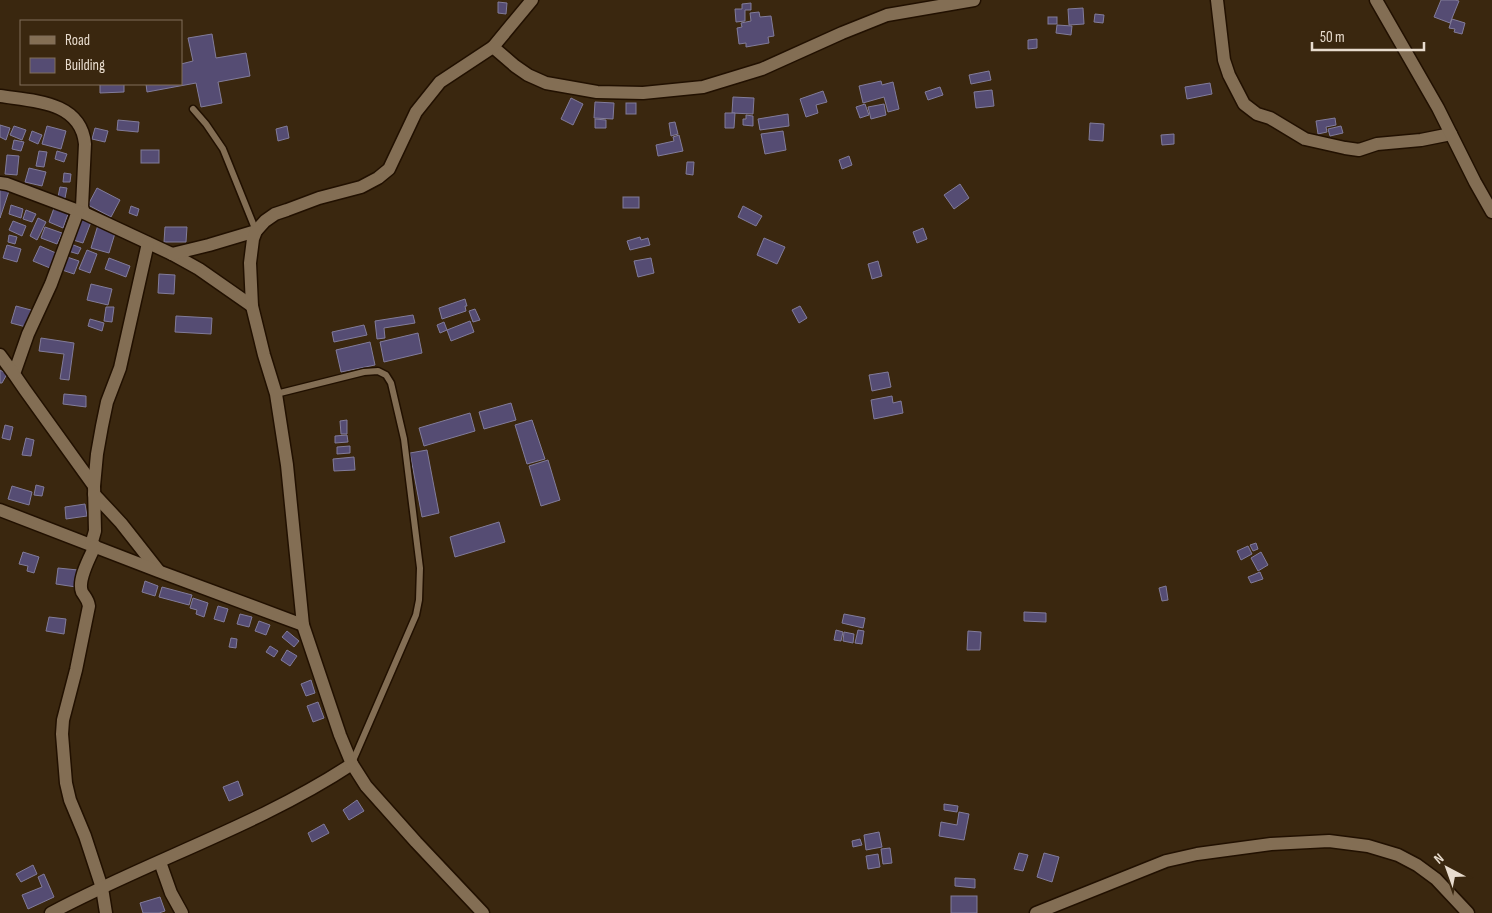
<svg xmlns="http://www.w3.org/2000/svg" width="1492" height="913" font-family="'Sofia Sans Condensed',sans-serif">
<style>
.building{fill:#554c73;stroke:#827c9a}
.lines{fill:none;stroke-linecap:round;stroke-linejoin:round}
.lane-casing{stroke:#211000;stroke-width:9}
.street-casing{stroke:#211000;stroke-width:15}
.lane{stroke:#836e54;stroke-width:6}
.street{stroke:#836e54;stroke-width:12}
</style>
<rect width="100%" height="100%" fill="#3a270f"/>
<g class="building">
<path d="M1441,0H1455L1459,1L1450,23L1434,17Z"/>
<path d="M498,2L507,3L506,14L498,13Z"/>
<path d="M751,3V10H745V21L736,22L735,9H742V4Z"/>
<path d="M1083,8L1084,24L1069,25L1068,9Z"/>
<path d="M759,12L760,17L771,16L774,36L768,37L769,43L746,47V43L739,44L737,28L742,27L741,23L751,21L750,13Z"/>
<path d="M1095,14L1104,15L1103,23L1094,22Z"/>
<rect x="1048" y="17" width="9" height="7"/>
<path d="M1452,19L1465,23L1462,34L1454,32L1455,29L1449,28Z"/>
<path d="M1057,25L1072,26L1071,35L1056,33Z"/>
<path d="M212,34L216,58L246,53L250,76L218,82L222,103L201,107L196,83L147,92L146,84H181V64L193,61L188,38Z"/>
<path d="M1037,39V48L1028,49V40Z"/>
<path d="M989,71L991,80L971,84L969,75Z"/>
<path d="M881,81L882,85L893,82L899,109L888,112L884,97L863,103L859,86Z"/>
<path d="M1210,83L1212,94L1187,99L1185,87Z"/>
<path d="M100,84H124V92L100,93Z"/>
<path d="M940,87L943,95L928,100L925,92Z"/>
<path d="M992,90L994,106L976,108L974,92Z"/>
<path d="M823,91L827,102L816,105L818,113L806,117L800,99Z"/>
<path d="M733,97L754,98L753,114L732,113Z"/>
<path d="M571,98L583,104L573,125L561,119Z"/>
<path d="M595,102L614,103L613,119L594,118Z"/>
<rect x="626" y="103" width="10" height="11"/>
<path d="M865,104L869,115L860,118L856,107Z"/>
<path d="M884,104L886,115L871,119L868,107Z"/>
<path d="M725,113H735L734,128H725Z"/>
<path d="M788,114L789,126L760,130L758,119Z"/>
<path d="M746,115L753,116V126L743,125V119H746Z"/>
<path d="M1335,118L1336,125L1326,127L1327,132L1318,134L1316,121Z"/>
<path d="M595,119L606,120V128H595Z"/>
<path d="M118,120L139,122L138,132L117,130Z"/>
<path d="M675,122L678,134L671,136L669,123Z"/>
<path d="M1090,123L1104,124L1103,141L1089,140Z"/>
<path d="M0,125L10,128L6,140L0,137Z"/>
<path d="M14,126L26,130L22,140L10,135Z"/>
<path d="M47,126L66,131L61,149L42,144Z"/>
<path d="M287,126L289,138L278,141L276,129Z"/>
<path d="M1341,126L1343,133L1330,136L1328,129Z"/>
<path d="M95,128L108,131L105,142L92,139Z"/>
<path d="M32,131L42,135L38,144L29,140Z"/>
<path d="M783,131L786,150L765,154L761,134Z"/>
<path d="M1174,134V144L1162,145L1161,135Z"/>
<path d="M679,135L683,151L658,156L656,145L674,141L673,137Z"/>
<path d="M14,140L24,142L21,151L12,149Z"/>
<rect x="141" y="150" width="18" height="13"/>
<path d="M39,151L47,152L44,167L36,166Z"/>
<path d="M57,151L67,154L64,162L55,159Z"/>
<path d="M7,155L19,156L17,175L5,174Z"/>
<path d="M849,156L852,165L842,169L839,160Z"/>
<path d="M687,162H694L693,175L686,174Z"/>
<path d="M29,168L46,172L42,186L25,182Z"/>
<path d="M64,173L71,174L70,182H63Z"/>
<path d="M960,184L969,198L954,209L944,195Z"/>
<path d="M60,187L67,188L65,198L58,197Z"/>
<path d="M0,188L9,191L0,218Z"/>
<path d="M97,188L120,200L111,217L88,205Z"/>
<rect x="623" y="197" width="16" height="11"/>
<path d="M11,205L23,209L21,218L9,214Z"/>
<path d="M131,206L139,209L137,216L129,213Z"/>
<path d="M743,206L762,216L756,226L738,217Z"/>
<path d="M54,208L68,214L63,228L49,222Z"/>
<path d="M26,210L36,214L32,222L23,219Z"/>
<path d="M38,218L46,222L37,240L30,236Z"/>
<path d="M82,218L91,222L83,243L73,240Z"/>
<path d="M13,221L26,226L22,236L9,230Z"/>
<path d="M98,225L116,230L109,253L91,248Z"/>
<path d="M45,227L62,233L57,244L41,238Z"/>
<path d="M165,227H187L186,242H164Z"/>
<path d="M923,228L927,239L917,243L913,232Z"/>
<path d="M9,235L17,237L15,244L8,242Z"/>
<path d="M640,237L641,240L648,238L650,245L630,250L627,241Z"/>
<path d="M764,238L785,247L777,264L757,255Z"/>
<path d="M71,244L81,248L78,254L68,251Z"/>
<path d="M7,245L21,249L17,262L3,258Z"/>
<path d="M40,246L56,253L50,268L33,261Z"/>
<path d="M87,250L97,254L90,273L79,269Z"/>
<path d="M67,257L79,261L74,274L62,270Z"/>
<path d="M109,258L130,266L126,277L105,269Z"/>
<path d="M651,258L654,273L638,277L634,261Z"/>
<path d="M878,261L882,276L872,279L868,264Z"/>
<path d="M159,274L175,275L174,294L158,293Z"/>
<path d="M91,284L112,289L108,305L87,300Z"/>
<path d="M465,299L467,306H465L466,311L442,319L439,308Z"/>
<path d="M16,306L31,310L26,327L11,323Z"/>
<path d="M800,306L807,318L799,323L792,310Z"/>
<path d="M106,307H114L112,322L104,321Z"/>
<path d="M475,309L480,320L473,322L469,311Z"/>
<path d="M413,315L415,323L384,328L385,338L377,339L375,321Z"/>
<path d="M176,316L212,318L211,334L175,332Z"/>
<path d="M90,319L104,323L102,331L88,326Z"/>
<path d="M470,321L474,332L451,341L447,330Z"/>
<path d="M444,322L447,330L440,333L437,325Z"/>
<path d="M364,325L367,335L334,342L332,332Z"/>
<path d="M418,333L422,353L384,362L380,342Z"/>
<path d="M41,338L74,343L69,380L60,379L64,354L39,351Z"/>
<path d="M370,342L375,365L341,372L336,350Z"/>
<path d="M0,370L7,374L2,383H0Z"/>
<path d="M888,372L891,387L872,391L869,375Z"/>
<path d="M64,394L86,396V407L63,404Z"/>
<path d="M892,396L893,403L901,401L903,413L874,419L871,400Z"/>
<path d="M511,403L516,420L484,429L479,412Z"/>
<path d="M470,413L475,431L424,446L419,428Z"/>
<path d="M347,420V434H341L340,421Z"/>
<path d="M532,420L545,459L527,464L515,425Z"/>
<path d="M5,425L13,427L10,440L2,438Z"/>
<path d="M347,435L348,442L335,443V436Z"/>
<path d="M26,438L34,440L31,456L22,455Z"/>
<path d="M350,446V453L337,454V447Z"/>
<path d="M427,450L439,513L422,517L410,453Z"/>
<path d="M354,457L355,470L334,471L333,459Z"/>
<path d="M548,460L560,500L541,506L529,466Z"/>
<path d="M36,485L44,487L42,496L34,495Z"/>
<path d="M12,486L32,492L29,505L8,499Z"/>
<path d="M85,504L87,516L66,519L65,507Z"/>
<path d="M499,522L505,542L455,557L450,537Z"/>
<path d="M1256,543L1258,549L1253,551L1250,545Z"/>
<path d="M1248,546L1252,554L1241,560L1237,551Z"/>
<path d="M23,552L39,557L34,573L27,571L28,566L19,564Z"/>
<path d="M1261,552L1268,565L1258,571L1251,558Z"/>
<path d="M58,568L78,570L76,587L56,584Z"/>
<path d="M1260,572L1263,579L1251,583L1248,577Z"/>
<path d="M145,581L158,586L155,596L142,592Z"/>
<path d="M1166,586L1168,600L1162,601L1159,588Z"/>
<path d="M162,587L192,595L189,605L159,597Z"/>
<path d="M193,598L208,603L204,617L196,614L197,610L190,608Z"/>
<path d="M218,606L228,609L224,622L214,619Z"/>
<path d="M1024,612L1046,613V622L1024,621Z"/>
<path d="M240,614L252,617L249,627L237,624Z"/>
<path d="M844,614L865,618L863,628L842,623Z"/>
<path d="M49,617L66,619L64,634L46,631Z"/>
<path d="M259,621L270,625L266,635L255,631Z"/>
<path d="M836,630L843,632L841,641L834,640Z"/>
<path d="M858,630L864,631L862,644L855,643Z"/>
<path d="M287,631L299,641L294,647L282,637Z"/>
<path d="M968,631L981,632L980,650H967Z"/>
<path d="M844,632L854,634L853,643L843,641Z"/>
<path d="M231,638L237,639L236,648L229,647Z"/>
<path d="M270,646L278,651L274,657L266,652Z"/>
<path d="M287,650L297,656L290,666L281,660Z"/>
<path d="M311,680L315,693L306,696L301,684Z"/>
<path d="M318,702L324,718L313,722L307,706Z"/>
<path d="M238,781L243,795L229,801L223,787Z"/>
<path d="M357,800L364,811L349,820L343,810Z"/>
<path d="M944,804L958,806L957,812L944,810Z"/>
<path d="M959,812L969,814L964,840L939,836L941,822L957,825Z"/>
<path d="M324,824L329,833L312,842L308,833Z"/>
<path d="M879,832L882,847L866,850L864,835Z"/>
<path d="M860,839L862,845L853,847L852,841Z"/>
<path d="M890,848L892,863L883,864L881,849Z"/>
<path d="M1019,853L1028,855L1023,871L1014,869Z"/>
<path d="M1044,853L1059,857L1052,882L1037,877Z"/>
<path d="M878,854L880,867L868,869L866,856Z"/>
<path d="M33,865L37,874L21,882L16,874Z"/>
<path d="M44,874L54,897L28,909L22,895L42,887L38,877Z"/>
<path d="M955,878L975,879V888L955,886Z"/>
<rect x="951" y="896" width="26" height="17"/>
<path d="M160,897L165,911L159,913H143L140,903Z"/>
</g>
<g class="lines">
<g class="lane-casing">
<g id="lane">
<path d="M193,109L206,124L223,149L256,231"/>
<path d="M276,394L364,372L378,371L386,375L391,383L404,439L420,568L419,600L416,615L352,763"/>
</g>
</g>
<g class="street-casing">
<g id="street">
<path d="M1217,0L1224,60L1229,75L1244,104L1257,114L1270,118L1305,139L1345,148L1359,150L1377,144L1421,140L1451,134"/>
<path d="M1376,0L1438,108L1475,182L1492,212"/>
<path d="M493,47L515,66L528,75L546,83L597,92L643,93L703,87L762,69L842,33L887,15L974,0"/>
<path d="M0,96C33,101 81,101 85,144L82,207L84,213"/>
<path d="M0,183L7,184L84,213L172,254L199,269L252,306"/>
<path d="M78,211L51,284L28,334L14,374L25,390L94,486"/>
<path d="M172,254L209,245L256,231"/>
<path d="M0,355L14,374"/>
<path d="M94,494L121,523L158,570"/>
<path d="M0,510L158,571L303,625"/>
<path d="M91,545L95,531L94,486L97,454L102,426L107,402L120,368L148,243"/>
<path d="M95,546C90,557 77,580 82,592C85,597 88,599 89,606L76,670L63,720L62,734L66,783L70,800L85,836L102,888L106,913"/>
<path d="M160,862L171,893L182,913"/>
<path d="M51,913C150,860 258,826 352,764"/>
<path d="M483,913L416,842L366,786L352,764L340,735L303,625L287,465L276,394L264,355L252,306L250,263L253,239L256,231L265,221L275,214L287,210L319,198L361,187L378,178L389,169L416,112L440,82L493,47L532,0"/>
<path d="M1036,913L1166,861L1197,854L1271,844L1329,841L1368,846L1398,855L1417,865L1436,879L1468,913"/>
</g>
</g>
<use href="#lane" class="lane"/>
<use href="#street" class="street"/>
</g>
<rect x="20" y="20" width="162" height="65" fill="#3a270f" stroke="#806f5b"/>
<rect x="30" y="36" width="25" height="8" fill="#836e54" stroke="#806f5b"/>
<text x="65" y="45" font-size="15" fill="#e8dcce">Road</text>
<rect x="30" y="58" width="25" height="15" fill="#554c73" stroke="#806f5b"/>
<text x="65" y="70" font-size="15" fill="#e8dcce">Building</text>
<g transform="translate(1447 868) rotate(319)" stroke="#3a270f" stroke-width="4" paint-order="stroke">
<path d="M0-4L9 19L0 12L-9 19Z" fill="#e8dcce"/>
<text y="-8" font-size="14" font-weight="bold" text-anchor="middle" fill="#e8dcce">N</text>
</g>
<path d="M1312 42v8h112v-8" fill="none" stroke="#e8dcce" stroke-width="2.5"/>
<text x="1320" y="42" font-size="15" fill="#e8dcce" stroke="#3a270f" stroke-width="4" paint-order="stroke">50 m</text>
</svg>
